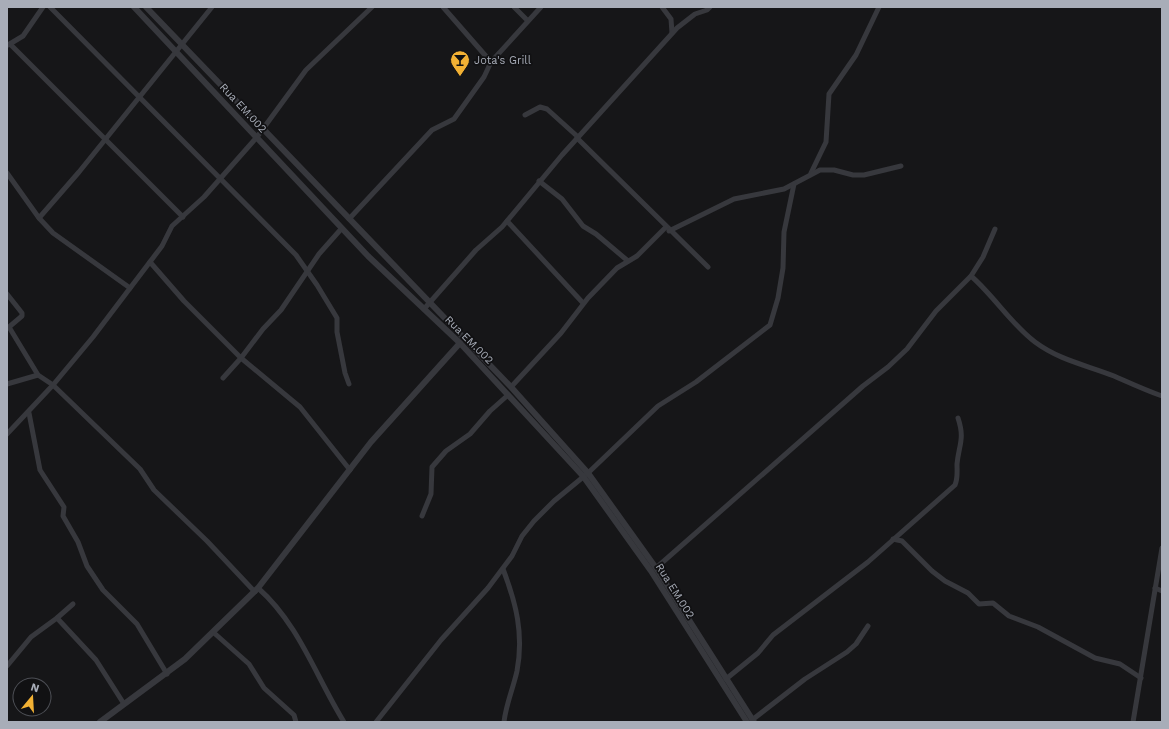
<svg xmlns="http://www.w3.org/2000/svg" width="1169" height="729" font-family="'Work Sans',sans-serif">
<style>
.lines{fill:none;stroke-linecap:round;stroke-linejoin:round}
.minor{stroke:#37383d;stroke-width:5}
.tertiary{stroke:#37383d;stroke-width:6}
.labels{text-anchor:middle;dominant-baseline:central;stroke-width:3.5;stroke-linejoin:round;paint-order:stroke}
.poi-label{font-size:11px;fill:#a8adb8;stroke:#111113;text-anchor:start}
.street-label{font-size:11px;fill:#a8adb8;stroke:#111113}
</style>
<rect width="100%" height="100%" fill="#161618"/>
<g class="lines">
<g class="minor">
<path d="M50,7L296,255L317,285L337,318V332L345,373L349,384"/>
<path d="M443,7L491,62"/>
<path d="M514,7L528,21"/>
<path d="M662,7L671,19L672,33"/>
<path d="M10,44L183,217"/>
<path d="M8,45L23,36L43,7"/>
<path d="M525,115L540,107L547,109L578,137"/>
<path d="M577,138L708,267"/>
<path d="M7,173L39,218L53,233L130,288"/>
<path d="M811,173L826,142L829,94L856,55L879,7"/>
<path d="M539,181L562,199L583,226L596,234L628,261"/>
<path d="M39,218L79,172L212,7"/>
<path d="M349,219L432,130L454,119L484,77L491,62L541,7"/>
<path d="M507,221L583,303"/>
<path d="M669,231L734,199L784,189L820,170H834L853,175H864L901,166"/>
<path d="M150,262L184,301L241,358L300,407L350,470"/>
<path d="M971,276L983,257L995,229"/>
<path d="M7,294L22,313V316L9,327L38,375L53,385L140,469L154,490L207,541L255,592"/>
<path d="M424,309L476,250L502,227L562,155L677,28L695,14L707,10L710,7"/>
<path d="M223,378L241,358L263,329L281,310L319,254L342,228"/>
<path d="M7,384L38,375"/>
<path d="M511,387L561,333L588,298L617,268L637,256L666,227"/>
<path d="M29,413L40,470L64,507L63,516L78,542L87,566L103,590L137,624L167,674"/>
<path d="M7,434L53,385L93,337L162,246L172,226L204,197L257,137L306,70L372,7"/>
<path d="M422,516L431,494L432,467L446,451L470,434L490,411L508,395"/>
<path d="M893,539L902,541L932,571L945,581L968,593L979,604L993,603L1009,616L1038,627L1095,658L1120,664L1141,678"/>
<path d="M656,568L863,386L888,367L907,349L936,311L971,276C994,296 1012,325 1035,342C1059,360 1086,365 1114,376C1130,383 1145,390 1162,396"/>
<path d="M503,569C516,603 524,634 517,671C513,689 506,704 504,722"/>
<path d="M258,588C299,624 316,677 344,722"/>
<path d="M1155,588L1162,591"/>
<path d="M57,618L96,660L124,704"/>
<path d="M213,632L249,664L264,688L294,715L296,722"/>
<path d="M7,666L31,637L57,618L73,604"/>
<path d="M726,679L758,653L773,635L868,562L955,485C958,478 957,472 957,464C959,444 965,439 958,418"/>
<path d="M752,720L805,679L847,652L856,644L868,626"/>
<path d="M376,722L441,640L488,588L512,556L522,536L534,521L554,501L588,473L658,406L696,382L770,325L778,298L783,268L784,232L794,184"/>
<path d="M1133,722L1162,548"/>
</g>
<g class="tertiary">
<path d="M134,7L368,256L460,343L583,476L651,571L747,722"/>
<path d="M146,7L511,387L588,473L656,568L754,722"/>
<path d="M100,722L185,659L258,588L371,442L460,343"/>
</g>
</g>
<defs>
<g id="bar-pin" transform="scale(1)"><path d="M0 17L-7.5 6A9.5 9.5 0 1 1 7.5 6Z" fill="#f2b134" stroke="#111113"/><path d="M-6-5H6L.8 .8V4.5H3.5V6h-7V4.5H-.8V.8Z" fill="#111"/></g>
</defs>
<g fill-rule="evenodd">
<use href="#bar-pin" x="460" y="60"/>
</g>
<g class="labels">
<g class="poi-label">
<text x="474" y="60">Jota's Grill</text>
</g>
<g class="street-label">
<text transform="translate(243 108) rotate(47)">Rua EM.002</text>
<text transform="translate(469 340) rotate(45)">Rua EM.002</text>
<text transform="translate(675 591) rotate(58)">Rua EM.002</text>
</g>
</g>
<rect width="1169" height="729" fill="none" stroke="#a8adb8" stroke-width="16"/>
<g transform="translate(32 697) rotate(18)"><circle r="19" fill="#111113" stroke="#4d4f55"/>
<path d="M0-3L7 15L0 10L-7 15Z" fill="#f2b134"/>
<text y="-6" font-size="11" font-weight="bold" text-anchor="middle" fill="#a8adb8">N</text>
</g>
</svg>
